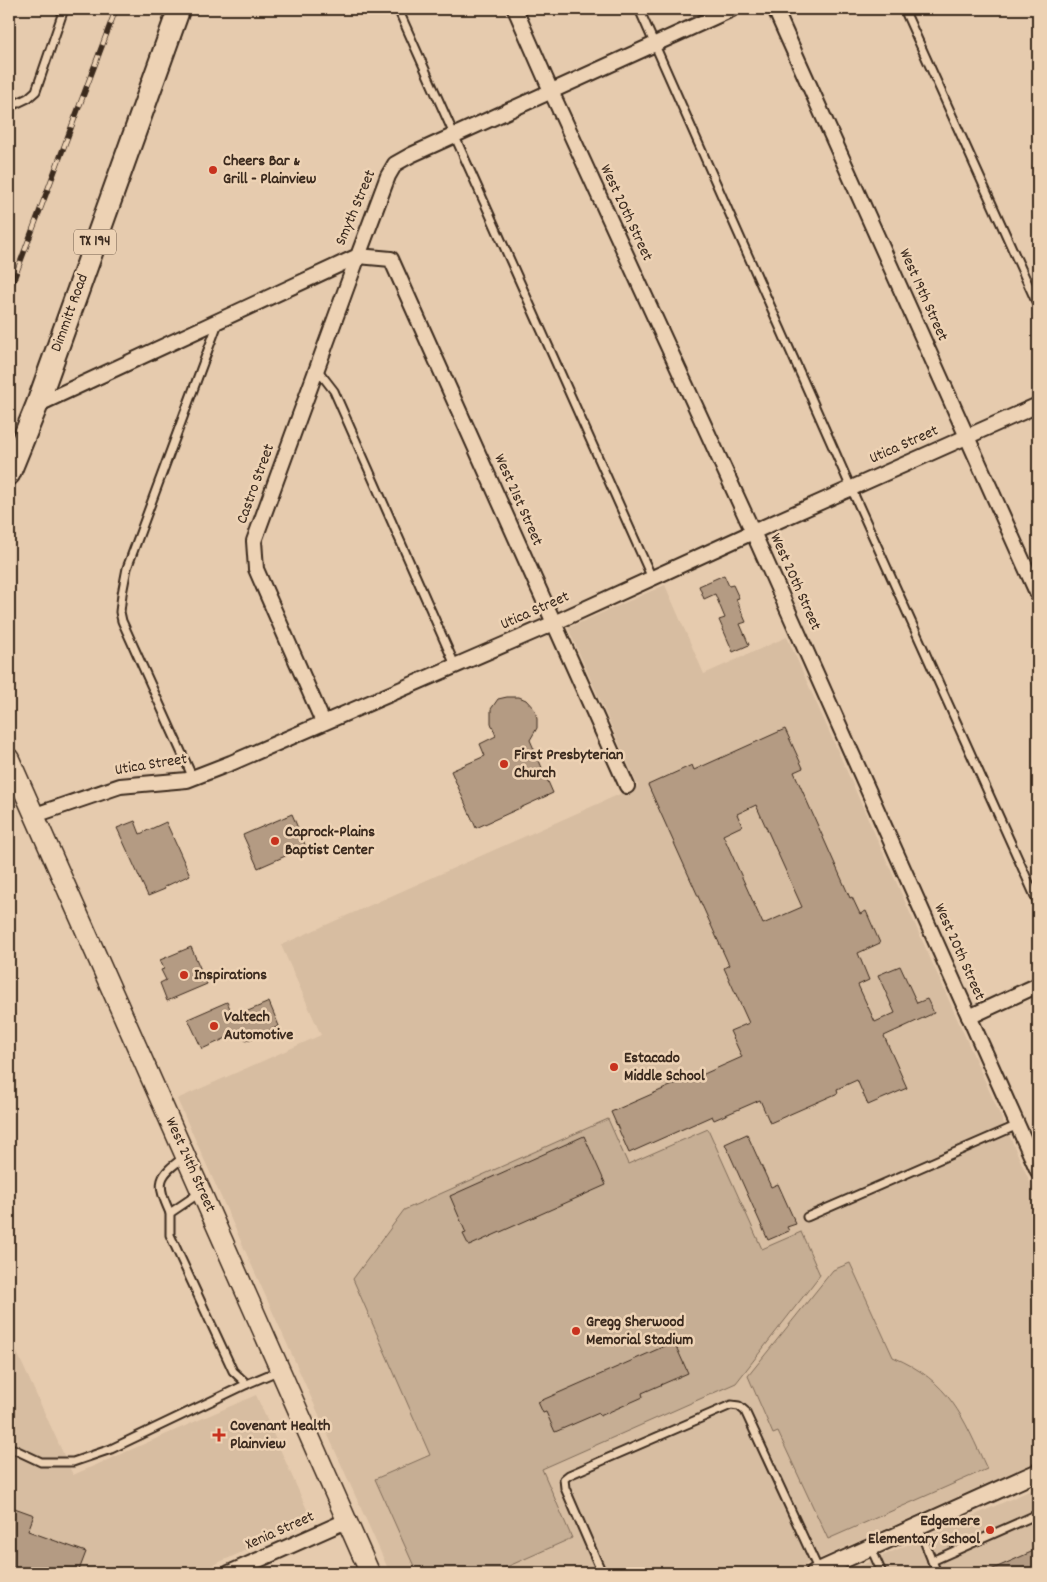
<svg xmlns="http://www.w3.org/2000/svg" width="1047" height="1582" font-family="Dekko,sans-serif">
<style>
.built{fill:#d7bda1}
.green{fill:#c6ae94;stroke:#806c59}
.building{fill:#b49b83;stroke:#3b2a1e;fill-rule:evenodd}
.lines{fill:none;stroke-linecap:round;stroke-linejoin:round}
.service-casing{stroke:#3b2a1e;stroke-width:11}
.minor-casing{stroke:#3b2a1e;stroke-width:18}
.tertiary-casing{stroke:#3b2a1e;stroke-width:20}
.secondary-casing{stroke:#3b2a1e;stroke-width:22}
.primary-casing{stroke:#3b2a1e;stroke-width:25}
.service{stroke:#edd2b4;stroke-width:7}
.minor{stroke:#edd2b4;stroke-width:14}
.tertiary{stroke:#edd2b4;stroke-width:16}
.secondary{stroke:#edd2b4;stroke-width:19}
.primary{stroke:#edd2b4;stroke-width:21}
.rail-casing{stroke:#3b2a1e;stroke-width:5.5}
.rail{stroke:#edd2b4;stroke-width:4;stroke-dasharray:11;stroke-linecap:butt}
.poi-dot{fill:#c8321e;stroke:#edd2b4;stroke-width:2}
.labels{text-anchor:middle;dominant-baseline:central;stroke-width:5;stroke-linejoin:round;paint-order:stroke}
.shield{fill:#edd2b4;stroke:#705c4b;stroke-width:1}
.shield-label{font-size:15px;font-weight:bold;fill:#3b2a1e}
.poi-label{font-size:16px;font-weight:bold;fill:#3b2a1e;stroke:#edd2b4;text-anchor:start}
.street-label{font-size:16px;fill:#3b2a1e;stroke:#edd2b4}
</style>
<rect width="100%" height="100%" fill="#e6cbae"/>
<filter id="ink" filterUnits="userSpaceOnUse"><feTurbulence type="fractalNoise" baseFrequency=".02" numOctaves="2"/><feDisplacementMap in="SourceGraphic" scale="10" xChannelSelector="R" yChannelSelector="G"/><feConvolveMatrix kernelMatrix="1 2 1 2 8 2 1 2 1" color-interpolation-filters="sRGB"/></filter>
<g filter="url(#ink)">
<g class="built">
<path d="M665,585L704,674L787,637L1038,1200V1461L787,1573H390L177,1099L321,1035L281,945L638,786L568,628Z"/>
<path d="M9,1335L73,1475L256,1395L312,1521L195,1573H9Z"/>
<path d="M1038,1487V1573H844Z"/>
</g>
<g class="green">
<path d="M608,1119L628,1164L708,1129L762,1249L801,1232L820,1275L736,1383L542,1469L572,1538L493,1573H417L375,1479L430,1455L353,1279L404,1210Z"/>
<path d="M850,1263L893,1357C950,1381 963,1417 987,1469L828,1539L778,1432L773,1434L748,1376L833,1270Z"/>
</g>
<g class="building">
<path d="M724,575L729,586L733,585L739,598L736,599L746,622L740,624L749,645L733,652L719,620L725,618L715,594L704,599L699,586Z"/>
<path d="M507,697H519L526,700L535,710L537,719V728L530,740L553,793L476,828L451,771L485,756L480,744L496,736L491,723V709L498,699Z"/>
<path d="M785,729L803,768L794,772L850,898L852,897L860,914L866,911L880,943L858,953L869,980L858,985L875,1022L895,1013L878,975L900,966L917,1003L927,999L934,1013L884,1036L907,1088L868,1105L857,1080L837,1089L838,1093L770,1123L760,1100L714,1120L712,1116L629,1153L611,1112L693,1076L695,1078L742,1057L730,1031L749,1023L724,968L729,965L648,785L692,765L694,770ZM756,805L802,907L763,924L723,835L742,826L737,814Z"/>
<path d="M292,814L306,847L258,868L243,835Z"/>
<path d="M135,821L140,834L166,822L190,875L164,887L165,889L148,896L117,828Z"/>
<path d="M191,947L207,984L167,1001L160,983L166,980L161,970L164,969L160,960Z"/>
<path d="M227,1002L234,1017L269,1002L279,1026L246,1041L242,1031L202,1049L188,1019Z"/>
<path d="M747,1134L771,1187L778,1184L796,1224L787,1227L789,1231L768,1240L725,1144Z"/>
<path d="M584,1136L606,1185L469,1246L463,1234L466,1233L450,1196Z"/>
<path d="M674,1342L688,1373L642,1393L643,1397L600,1416L599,1413L555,1432L546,1412L543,1413L538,1402Z"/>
<path d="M9,1506L34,1515L28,1531L86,1552L78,1573H9Z"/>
<path d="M1038,1549V1573H984Z"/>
</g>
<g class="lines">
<g class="service-casing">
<g id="service">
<path d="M398,9L652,578"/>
<path d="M639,9L851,488L1038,903"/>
<path d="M904,9L1038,306"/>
<path d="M9,107L28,98L36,91L64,9"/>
<path d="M317,369L334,391L455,665"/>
<path d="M193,778L122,621L120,612L122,594L127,568L218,323"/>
<path d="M201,1192L170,1213V1235L233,1371L247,1384L280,1370"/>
<path d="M170,1213C156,1182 157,1176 186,1156"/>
<path d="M807,1217L1018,1125"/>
<path d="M9,1447L41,1462H73L111,1449L247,1384"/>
<path d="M918,1526L937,1573"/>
<path d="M871,1548L882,1573"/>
<path d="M932,1561L1038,1514"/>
<path d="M602,1573L565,1488L564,1479L569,1475L731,1405L739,1406L745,1411L819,1571"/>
</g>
</g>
<g class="minor-casing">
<g id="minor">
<path d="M515,9L551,91L753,532L1038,1171"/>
<path d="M775,9L1038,595"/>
<path d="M37,405L358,256L388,176L395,164L411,155L732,9"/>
<path d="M323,722L256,569L254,541L358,256L391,259L627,786"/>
<path d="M35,815L120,786L187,780L231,763L554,623L753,532L1038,405"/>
<path d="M969,1017L1038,985"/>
<path d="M229,1573L346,1521"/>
</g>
</g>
<g class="tertiary-casing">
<path id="tertiary" d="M814,1573L1038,1472"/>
</g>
<g class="secondary-casing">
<path id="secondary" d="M9,758L370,1573"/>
</g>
<g class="primary-casing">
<path id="primary" d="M9,474L37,405L179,9"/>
</g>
<use href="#service" class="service"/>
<use href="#minor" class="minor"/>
<use href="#tertiary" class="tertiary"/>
<use href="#secondary" class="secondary"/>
<use href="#primary" class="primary"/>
<g class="rail-casing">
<path id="rail" d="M9,292L116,9"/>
</g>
<use href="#rail" class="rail"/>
</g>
</g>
<g class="poi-dot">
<circle cx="213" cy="170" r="5"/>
<circle cx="504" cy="764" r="5"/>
<circle cx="275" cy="841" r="5"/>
<circle cx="184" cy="975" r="5"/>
<circle cx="214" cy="1026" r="5"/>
<circle cx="614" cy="1067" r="5"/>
<circle cx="576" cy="1331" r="5"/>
<path d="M216.5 1427.5h5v5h5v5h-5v5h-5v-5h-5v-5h5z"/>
<circle cx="990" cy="1530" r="5"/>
</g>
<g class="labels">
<rect class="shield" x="74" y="229.5" width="42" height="25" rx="4"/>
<g class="shield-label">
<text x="95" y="242">TX 194</text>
</g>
<g class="poi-label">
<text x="223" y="161">Cheers Bar &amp;<tspan x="223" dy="18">Grill - Plainview</tspan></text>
<text x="514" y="755">First Presbyterian<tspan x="514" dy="18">Church</tspan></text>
<text x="285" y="832">Caprock-Plains<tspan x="285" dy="18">Baptist Center</tspan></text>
<text x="194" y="975">Inspirations</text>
<text x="224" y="1017">Valtech<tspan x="224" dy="18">Automotive</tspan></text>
<text x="624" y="1058">Estacado<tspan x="624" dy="18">Middle School</tspan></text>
<text x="586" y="1322">Gregg Sherwood<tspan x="586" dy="18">Memorial Stadium</tspan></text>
<text x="230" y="1426">Covenant Health<tspan x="230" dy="18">Plainview</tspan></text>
<text x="980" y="1521" text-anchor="end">Edgemere<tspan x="980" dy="18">Elementary School</tspan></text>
</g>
<g class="street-label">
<text transform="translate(356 208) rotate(-67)">Smyth Street</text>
<text transform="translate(626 213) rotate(65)">West 20th Street</text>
<text transform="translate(923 295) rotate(66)">West 19th Street</text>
<text transform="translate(70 313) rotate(-70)">Dimmitt Road</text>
<text transform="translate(904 445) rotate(-24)">Utica Street</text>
<text transform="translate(256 484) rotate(-70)">Castro Street</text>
<text transform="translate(518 500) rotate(66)">West 21st Street</text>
<text transform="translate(795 582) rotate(66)">West 20th Street</text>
<text transform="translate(535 611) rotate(-24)">Utica Street</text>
<text transform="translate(151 765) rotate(-9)">Utica Street</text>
<text transform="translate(959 952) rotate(66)">West 20th Street</text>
<text transform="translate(190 1165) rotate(66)">West 24th Street</text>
<text transform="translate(280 1531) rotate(-24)">Xenia Street</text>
</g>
</g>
<rect width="1047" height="1582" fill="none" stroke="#edd2b4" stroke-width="30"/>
<rect x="15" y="15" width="1017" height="1552" fill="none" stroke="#3b2a1e" stroke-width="2" filter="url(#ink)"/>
</svg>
